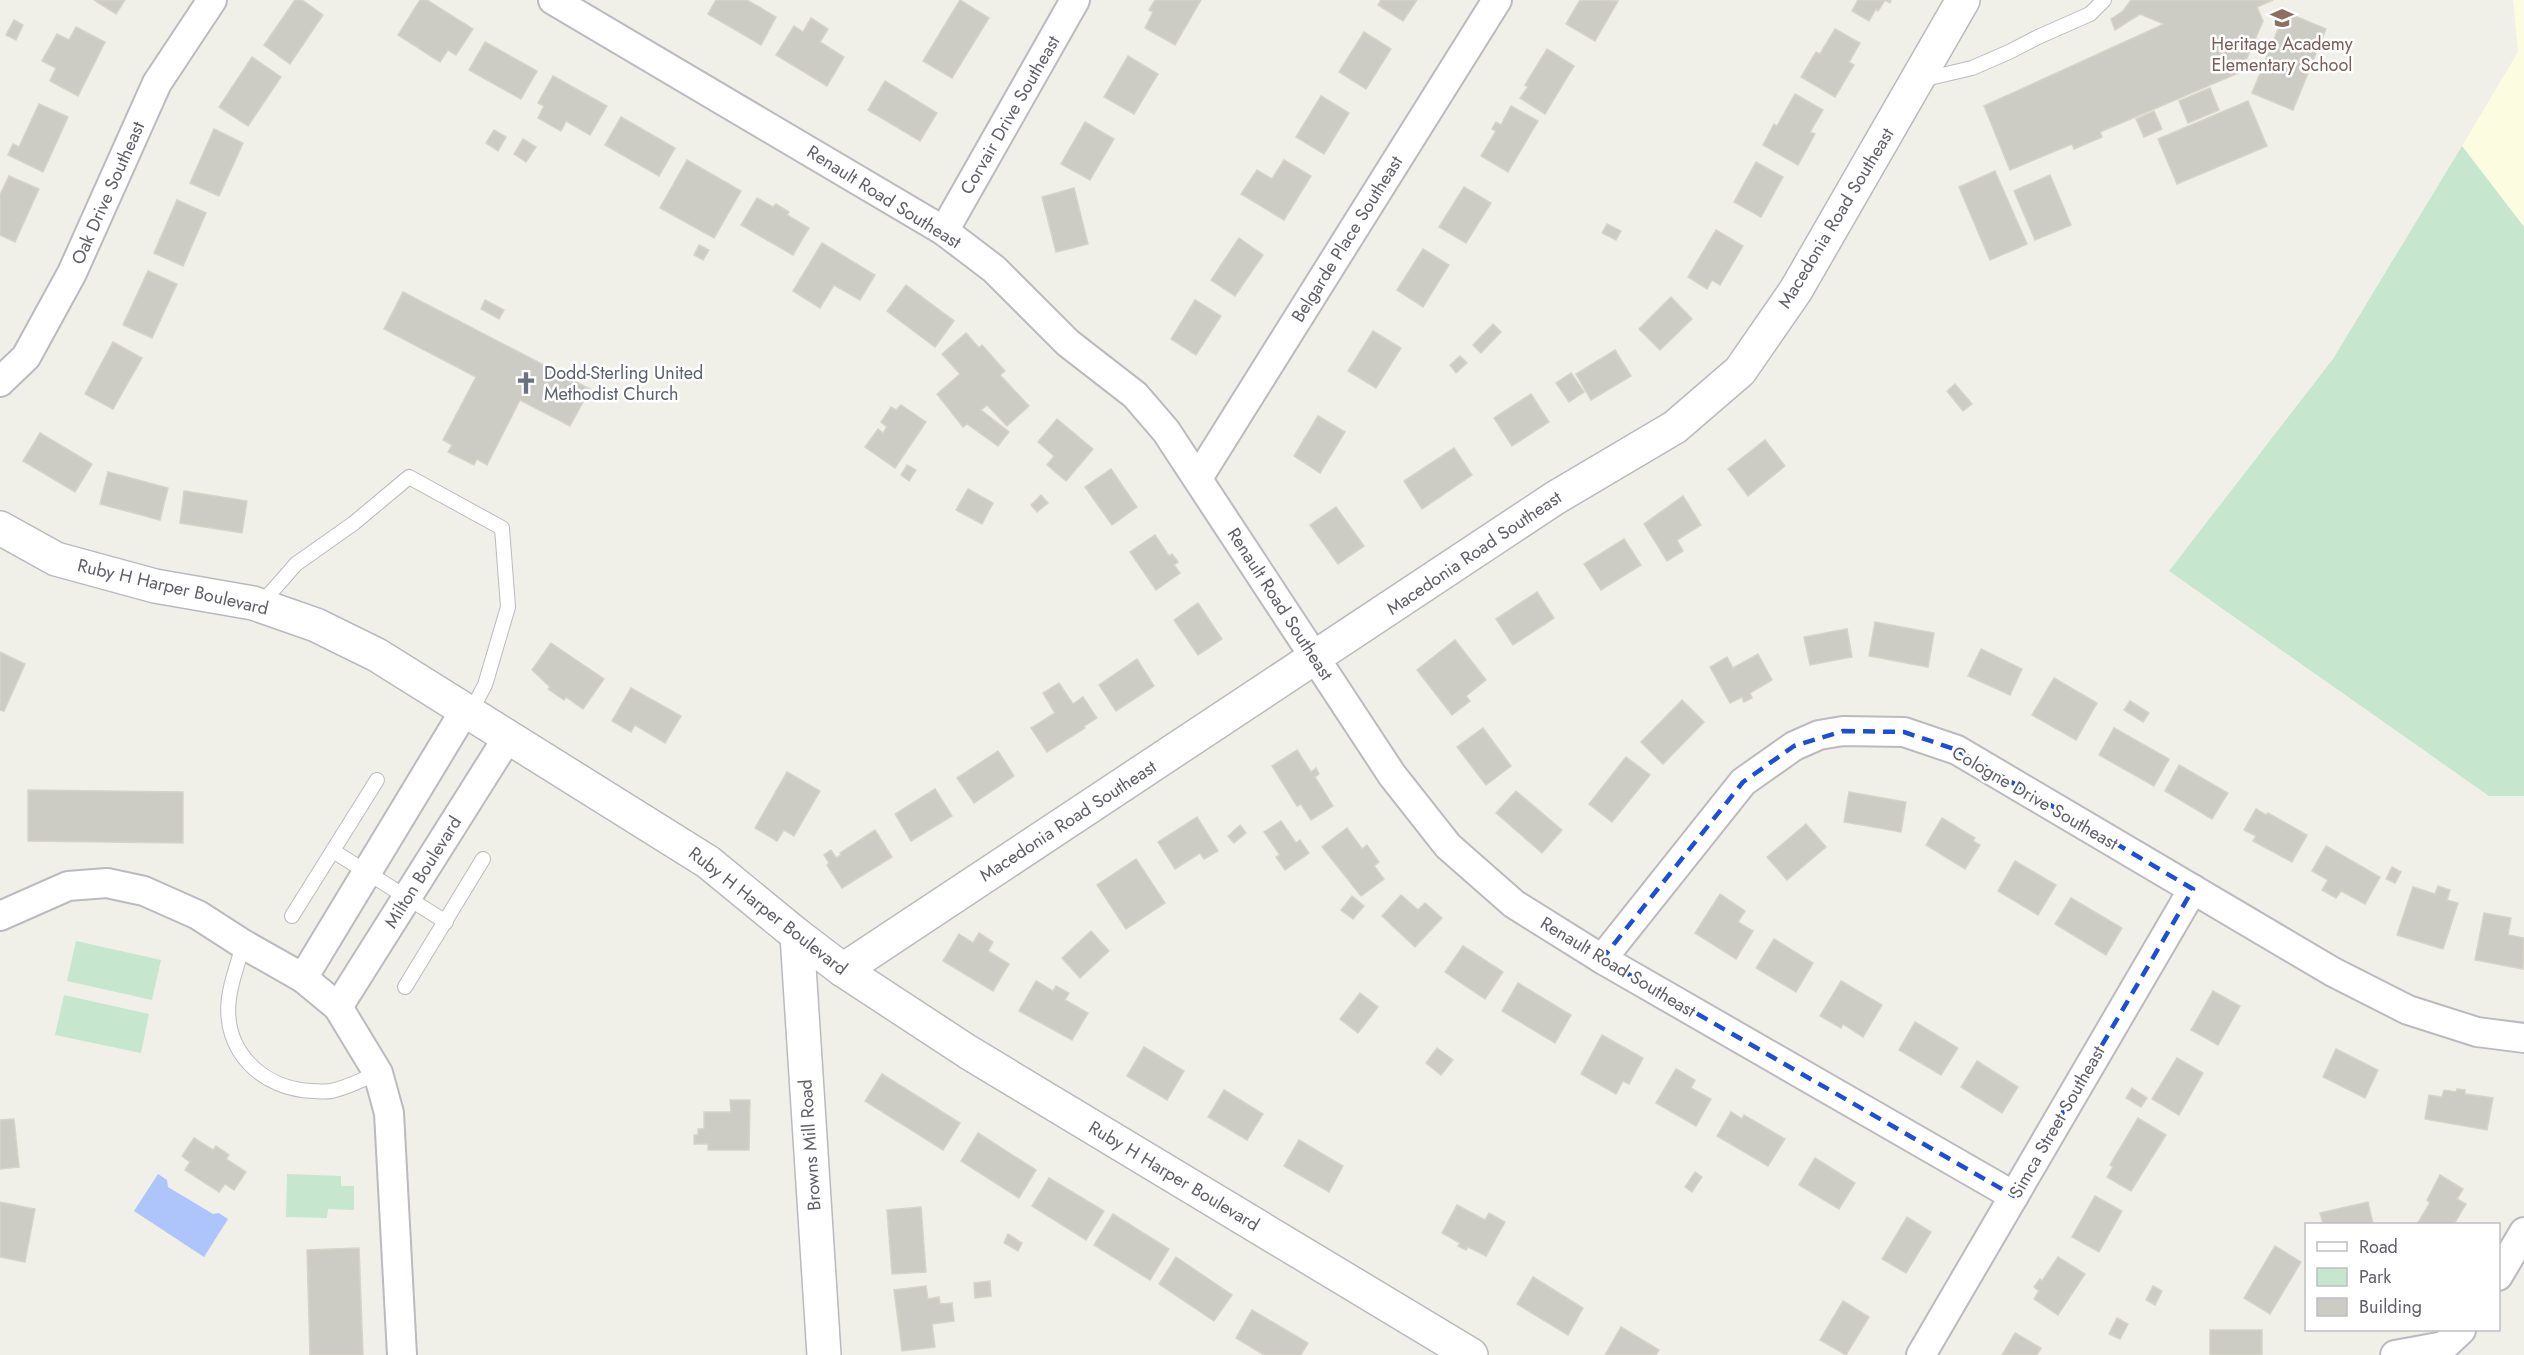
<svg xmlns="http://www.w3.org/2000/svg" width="2524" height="1355" font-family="Jost,sans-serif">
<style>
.commercial{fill:#fcfce1}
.green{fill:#c6e6ce}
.water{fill:#adc5fb}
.building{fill:#cccbc4;stroke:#d5d4c6;stroke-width:1.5}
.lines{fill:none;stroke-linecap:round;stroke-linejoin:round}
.lane-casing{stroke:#babac0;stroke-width:16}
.street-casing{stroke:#babac0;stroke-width:32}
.secondary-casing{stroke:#b9bac0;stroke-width:36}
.lane{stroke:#fff;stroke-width:14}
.street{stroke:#fff;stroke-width:28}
.secondary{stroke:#fff;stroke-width:33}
.marked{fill:none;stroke:#1d4ed8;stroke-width:4.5;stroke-dasharray:12 8;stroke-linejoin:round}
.labels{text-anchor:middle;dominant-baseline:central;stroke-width:5;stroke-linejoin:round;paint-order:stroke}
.education-label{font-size:18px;fill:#785e54;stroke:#fff}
.street-label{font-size:18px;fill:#5f6067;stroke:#fff}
.worship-label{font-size:18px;fill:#5b616d;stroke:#fff;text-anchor:start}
</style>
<rect width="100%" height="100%" fill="#f0f0e8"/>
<path class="commercial" d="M2513,0H2524V227L2462,146L2518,52Z"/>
<g class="green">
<path d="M2462,146L2524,227V796H2489L2169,571L2333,359Z"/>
<path d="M76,941L161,960L152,1000L67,981Z"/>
<path d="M64,995L149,1014L141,1053L55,1035Z"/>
<path d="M287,1174L341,1176V1186H354V1210L328,1209L327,1218L286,1217Z"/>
</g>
<path class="water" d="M158,1174L167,1180L168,1187L213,1214L219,1213L228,1219L204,1257L134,1211Z"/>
<g class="building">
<path d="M94,0H125L116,14Z"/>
<path d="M295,0H302L323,15L290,64L264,45Z"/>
<path d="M420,0H427L473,29L456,55L448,50L440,62L398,35Z"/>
<path d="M716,0H747L776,17L761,45L708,14Z"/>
<path d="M960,0L989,18L952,78L923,61Z"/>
<path d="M1155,0H1201L1175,45L1145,28L1153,12L1149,10Z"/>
<path d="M1381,0H1417L1403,21L1378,5Z"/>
<path d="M1580,0L1618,1L1595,41L1566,24Z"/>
<path d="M1858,0H1891L1890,3L1885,0L1878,11L1876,9L1869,21L1852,11Z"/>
<path d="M2131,0H2273L2257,7L2263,21L2241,72L2100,132L2102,137L2074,149L2072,144L2010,170L1984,106L2164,24L2140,14L2115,30L2111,19L2123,11Z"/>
<path d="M2285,12L2326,29L2293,110L2252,93Z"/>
<path d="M811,18L828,29L820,42L844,57L827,86L776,55L794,26L803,32Z"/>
<path d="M14,20L23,25L16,40L6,35Z"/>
<path d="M76,27L105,42L78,96L50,81L56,68L42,61L57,34L69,40Z"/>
<path d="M1835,29L1860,43L1849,62L1854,65L1835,97L1801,77L1816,52L1820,54Z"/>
<path d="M1364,32L1391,49L1366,89L1339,72Z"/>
<path d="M485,42L537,71L521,99L469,70Z"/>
<path d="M1547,49L1574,66L1545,114L1520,98L1528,87L1525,85Z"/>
<path d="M1128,56L1158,74L1134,114L1104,97Z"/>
<path d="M252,57L281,77L248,126L219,107Z"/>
<path d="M553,76L607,106L590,135L566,121L561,131L538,118L544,106L538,103Z"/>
<path d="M885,81L937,113L920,141L868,110Z"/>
<path d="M2210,88L2219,110L2188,123L2179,101Z"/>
<path d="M1795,94L1823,110L1810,132L1815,134L1798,165L1763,145L1774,124L1777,126Z"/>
<path d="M1321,96L1349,113L1324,154L1296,137Z"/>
<path d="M2248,101L2267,146L2177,184L2158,139Z"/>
<path d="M39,104L68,117L43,172L8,155L13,144L19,147Z"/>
<path d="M1511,106L1538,121L1508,172L1481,156L1496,131L1492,129L1496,122L1501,125Z"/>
<path d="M2154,111L2162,129L2144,137L2136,119Z"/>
<path d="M621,117L675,148L659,176L605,145Z"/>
<path d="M1085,122L1114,139L1090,180L1061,164Z"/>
<path d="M214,129L243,143L219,196L190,183Z"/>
<path d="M494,130L506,137L498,151L486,143Z"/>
<path d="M523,139L536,147L526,162L514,154Z"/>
<path d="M687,160L741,191L714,238L660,208Z"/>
<path d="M1284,160L1311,176L1284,220L1241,194L1257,170L1272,179Z"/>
<path d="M1756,162L1783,177L1761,217L1734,202Z"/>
<path d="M1995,171L2027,244L1990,260L1959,187Z"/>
<path d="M2050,175L2071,225L2035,240L2014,191Z"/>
<path d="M9,176L39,189L15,242L0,235V195Z"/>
<path d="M1464,187L1491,203L1466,243L1439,227Z"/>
<path d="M1074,188L1088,244L1056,252L1042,197Z"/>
<path d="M757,198L773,207L776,204L789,212L787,215L809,228L793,255L741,225Z"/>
<path d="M177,200L206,213L183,266L154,253Z"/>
<path d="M1607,224L1621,231L1616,240L1602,233Z"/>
<path d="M1716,230L1743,246L1720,285L1712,280L1707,289L1688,277Z"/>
<path d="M1239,238L1263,255L1235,296L1211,280Z"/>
<path d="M822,243L875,275L860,300L834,285L820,308L793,291Z"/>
<path d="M699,245L709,250L703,260L694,255Z"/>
<path d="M1423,249L1449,265L1423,307L1397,290Z"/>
<path d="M148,271L177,284L152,338L123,325Z"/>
<path d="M906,285L954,321L935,347L887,311Z"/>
<path d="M403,292L590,389L570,426L520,400L487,465L477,459L474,465L448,452L452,445L443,440L476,377L384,329Z"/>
<path d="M1671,297L1692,319L1660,350L1639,329Z"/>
<path d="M485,300L504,310L499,319L481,309Z"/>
<path d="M1195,300L1221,316L1196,355L1171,339Z"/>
<path d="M1493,324L1501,332L1481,353L1473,345Z"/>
<path d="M1373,331L1401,348L1376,388L1348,371Z"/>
<path d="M966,333L979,348L982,345L1005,371L1000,375L1029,406L1007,426L987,405L981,410L1009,432L998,446L967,424L963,427L937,394L960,374L942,354Z"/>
<path d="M113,342L142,358L113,409L85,394Z"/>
<path d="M1615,350L1631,376L1591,400L1576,374Z"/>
<path d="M1460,356L1467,363L1456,373L1450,365Z"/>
<path d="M1571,373L1584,392L1569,402L1556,383Z"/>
<path d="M1955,384L1972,404L1963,411L1947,391Z"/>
<path d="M1531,394L1549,422L1512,446L1494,418Z"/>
<path d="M901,405L926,422L895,468L865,447L878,429L883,433L887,427L881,422L891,407L896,410Z"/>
<path d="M1318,416L1345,432L1320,473L1294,456Z"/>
<path d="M1057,419L1093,449L1066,481L1047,465L1054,456L1038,442Z"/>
<path d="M40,433L92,464L75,492L23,461Z"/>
<path d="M1765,440L1785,466L1748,496L1728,469Z"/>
<path d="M1454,448L1472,475L1422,509L1404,481Z"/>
<path d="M907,465L916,470L909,481L901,475Z"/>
<path d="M1111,469L1137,507L1112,525L1085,487Z"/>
<path d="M108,472L168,488L160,520L100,504Z"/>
<path d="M968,489L993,503L982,524L956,510Z"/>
<path d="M184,491L247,501L242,533L180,523Z"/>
<path d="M1041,495L1048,503L1037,512L1031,505Z"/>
<path d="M1683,496L1701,525L1677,540L1683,551L1667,561L1644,524Z"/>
<path d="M1336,507L1364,546L1338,564L1310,525Z"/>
<path d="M1155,535L1169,556L1172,554L1178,562L1174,565L1180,573L1156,590L1130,552Z"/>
<path d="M1624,539L1641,565L1601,590L1584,564Z"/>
<path d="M1537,592L1554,618L1513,645L1496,619Z"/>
<path d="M1198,603L1222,639L1198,655L1174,620Z"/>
<path d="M1875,622L1934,633L1928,667L1869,656Z"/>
<path d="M1847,629L1852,657L1810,665L1804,637Z"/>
<path d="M1455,640L1486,680L1466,696L1470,701L1452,715L1417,670Z"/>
<path d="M551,643L604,679L583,709L566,697L564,700L548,689L550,687L532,670Z"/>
<path d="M1981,649L2022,669L2010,695L1968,676Z"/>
<path d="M0,652L25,664L4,711L0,710Z"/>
<path d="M1758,654L1772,680L1750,693L1752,698L1744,702L1742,697L1730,703L1710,667L1727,657L1733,668Z"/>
<path d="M1137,659L1154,686L1116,711L1099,685Z"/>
<path d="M2054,678L2097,703L2076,740L2032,715Z"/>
<path d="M1059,683L1073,704L1083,697L1097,718L1084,726L1085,728L1047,752L1031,728L1055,713L1043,693Z"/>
<path d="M631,688L681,716L665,743L635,725L631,732L612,721Z"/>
<path d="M1682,700L1704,722L1663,764L1641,742Z"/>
<path d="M2130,701L2149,713L2143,722L2124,710Z"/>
<path d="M1483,728L1511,766L1486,785L1457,747Z"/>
<path d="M2114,728L2169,759L2154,786L2099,755Z"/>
<path d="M1297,750L1311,772L1316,768L1319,774L1315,777L1333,806L1311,820L1301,804L1297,806L1272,766Z"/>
<path d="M998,751L1014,776L974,803L957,778Z"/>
<path d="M1626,757L1650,775L1612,822L1589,804Z"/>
<path d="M2179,765L2228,793L2212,819L2165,791Z"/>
<path d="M787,772L820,791L794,836L784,830L777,841L755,828Z"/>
<path d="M935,789L952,816L911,841L895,814Z"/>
<path d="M28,790L183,792V843L28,841Z"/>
<path d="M1516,791L1562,830L1542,853L1496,813Z"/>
<path d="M1849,792L1906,802L1901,832L1844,822Z"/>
<path d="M2256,809L2266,815L2268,813L2307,835L2292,862L2253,841L2256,836L2244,830Z"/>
<path d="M1197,817L1218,851L1204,859L1200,853L1175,869L1158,842Z"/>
<path d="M1942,818L1975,838L1973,841L1980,845L1965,869L1926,845Z"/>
<path d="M1281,821L1296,843L1300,840L1309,853L1285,870L1276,857L1280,855L1264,832Z"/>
<path d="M1806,824L1826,847L1787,880L1767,857Z"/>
<path d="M1240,825L1246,833L1234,843L1228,836Z"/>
<path d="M1347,828L1362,849L1367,845L1379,862L1374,866L1384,879L1361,896L1322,847Z"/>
<path d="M875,830L892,857L842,888L827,865L829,863L824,855L831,850L836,858L841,855L840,853Z"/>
<path d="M2326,846L2380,877L2365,904L2341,891L2336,898L2322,890L2328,880L2312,871Z"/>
<path d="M1136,859L1165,903L1126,929L1097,885Z"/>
<path d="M2015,861L2056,885L2038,915L1998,891Z"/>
<path d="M2392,867L2401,872L2395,883L2386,879Z"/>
<path d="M2438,886L2450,890L2447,900L2458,903L2443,949L2397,935L2413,887L2435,894Z"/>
<path d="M1720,894L1745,911L1738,922L1753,931L1736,959L1695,933Z"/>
<path d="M1401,895L1418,910L1425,903L1442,918L1415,947L1382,916Z"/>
<path d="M1352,896L1364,906L1353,919L1341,910Z"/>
<path d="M2071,898L2122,928L2106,955L2055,924Z"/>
<path d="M2484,913L2511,918L2508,935L2524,938L2523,969L2475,960Z"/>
<path d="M1091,931L1109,951L1080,978L1062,958Z"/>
<path d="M979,933L993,942L988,951L1009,964L993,991L943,961L959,934L973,943Z"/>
<path d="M1774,939L1813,963L1796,992L1756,968Z"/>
<path d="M1463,946L1503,972L1485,999L1445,972Z"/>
<path d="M1036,981L1053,991L1056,986L1069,993L1065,1000L1088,1013L1072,1040L1019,1011Z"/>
<path d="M1841,981L1882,1005L1863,1037L1843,1024L1841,1028L1820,1016Z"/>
<path d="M1518,983L1571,1015L1555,1043L1502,1011Z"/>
<path d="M2213,991L2240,1006L2218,1045L2191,1030Z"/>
<path d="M1360,993L1378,1007L1358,1033L1340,1019Z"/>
<path d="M1915,1022L1958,1048L1941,1075L1899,1050Z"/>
<path d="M1602,1035L1643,1058L1629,1084L1623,1081L1616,1094L1581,1074Z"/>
<path d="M1144,1047L1184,1071L1167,1100L1127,1076Z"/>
<path d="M1437,1048L1453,1060L1441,1075L1426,1063Z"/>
<path d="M2336,1049L2378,1070L2365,1098L2323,1077Z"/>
<path d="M2177,1058L2203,1073L2179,1115L2152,1099Z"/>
<path d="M1977,1061L2018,1087L2002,1113L1961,1087Z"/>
<path d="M1676,1069L1695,1080L1691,1088L1711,1099L1696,1126L1656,1103Z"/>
<path d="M882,1074L960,1123L943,1150L865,1101Z"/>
<path d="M2132,1088L2147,1098L2141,1107L2126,1098Z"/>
<path d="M2457,1089L2465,1090V1094L2493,1098L2487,1130L2425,1119L2429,1095L2442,1097L2444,1090L2456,1092Z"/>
<path d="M1224,1090L1263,1114L1247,1140L1208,1117Z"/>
<path d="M730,1100H750L749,1150H708V1144H694V1135H698V1129H704V1112H731Z"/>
<path d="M1731,1112L1742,1119L1744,1115L1785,1139L1768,1166L1717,1136Z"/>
<path d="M2138,1118L2166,1135L2131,1191L2107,1177L2113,1167L2110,1165Z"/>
<path d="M14,1119L19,1167L0,1169V1120Z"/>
<path d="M978,1133L1036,1170L1019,1198L961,1161Z"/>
<path d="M194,1138L213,1150L216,1146L229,1155L226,1159L246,1172L234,1190L225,1184L219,1192L185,1170L190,1162L182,1156Z"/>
<path d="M1299,1140L1343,1166L1329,1192L1284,1166Z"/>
<path d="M1815,1158L1855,1183L1839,1209L1799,1185Z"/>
<path d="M1695,1172L1702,1177L1692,1192L1685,1187Z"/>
<path d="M2440,1175L2463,1189L2457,1199L2466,1204L2454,1224H2417L2430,1203L2427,1200Z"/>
<path d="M1049,1178L1104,1211L1086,1240L1032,1206Z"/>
<path d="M2095,1196L2122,1211L2099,1252L2072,1237Z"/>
<path d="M0,1202L35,1209L25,1262L0,1257Z"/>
<path d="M2368,1202L2373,1224H2323L2320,1213Z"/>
<path d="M1457,1205L1485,1220L1489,1213L1505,1222L1486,1256L1468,1247L1466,1250L1458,1246L1460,1243L1442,1233Z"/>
<path d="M921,1207L926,1272L892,1274L887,1210Z"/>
<path d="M1113,1214L1169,1249L1150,1280L1094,1245Z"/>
<path d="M1907,1217L1931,1232L1906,1273L1882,1259Z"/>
<path d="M1008,1234L1022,1243L1018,1251L1004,1243Z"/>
<path d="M2275,1246L2301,1262L2270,1314L2244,1298Z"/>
<path d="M359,1248L363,1355H310L307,1250Z"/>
<path d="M1176,1257L1232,1295L1214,1321L1159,1284Z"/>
<path d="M2058,1257L2085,1274L2058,1315L2034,1299L2039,1291L2034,1287L2040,1279L2042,1281Z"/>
<path d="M1533,1277L1583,1308L1568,1335L1517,1304Z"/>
<path d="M990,1281L991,1296L975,1298L974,1283Z"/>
<path d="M926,1286L928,1299L939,1297L940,1304L952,1303L954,1321L932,1324L935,1347L902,1351L894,1290Z"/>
<path d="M2153,1286L2162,1291L2155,1305L2146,1300Z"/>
<path d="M1843,1301L1869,1317L1846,1355L1820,1340Z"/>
<path d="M1252,1310L1308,1343L1301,1355H1264L1236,1338Z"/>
<path d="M2117,1318L2128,1324L2120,1339L2109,1334Z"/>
<path d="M1621,1327L1659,1350L1656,1355H1605Z"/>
<rect x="2210" y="1330" width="52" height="25"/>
<path d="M2015,1333L2041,1348L2037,1355H2002Z"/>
</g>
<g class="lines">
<g class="lane-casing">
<g id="lane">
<path d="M1921,80L1972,68L2009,52L2038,37L2090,14L2104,0"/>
<path d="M260,605L296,564L354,523L409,477L502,528L508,607L485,685L470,713"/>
<path d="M333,851L446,922"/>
<path d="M292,916L377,780"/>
<path d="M243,944C239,962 231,980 229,998C222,1051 262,1089 313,1091C318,1091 325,1092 331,1091C347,1088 363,1079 378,1073"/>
<path d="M405,987L483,859"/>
</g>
</g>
<g class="street-casing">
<g id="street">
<path d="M553,0L944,231L994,269L1068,343L1135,395L1166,431L1392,775L1448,846L1514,904L1602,959L2014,1196"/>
<path d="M944,231L1075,0"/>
<path d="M0,382L26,357L72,273L157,83L212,0"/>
<path d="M1198,478L1497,0"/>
<path d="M0,916L68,886L107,883L144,891L198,915L243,944L303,978L338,1007L378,1073L389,1113L402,1355"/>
<path d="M1602,959L1743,782L1794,746L1819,735L1843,731L1904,732L1957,750L2333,972L2408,1010L2477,1032L2524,1038"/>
<path d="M303,978L465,710"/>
<path d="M338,1007L508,737"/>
<path d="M2498,1276L2524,1232"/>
<path d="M1921,1355L2193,889"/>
<path d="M2395,1355L2444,1346L2461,1330"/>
</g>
</g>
<g class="secondary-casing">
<g id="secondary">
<path d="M0,528L56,559L155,586L253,603L316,625L377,655L708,862L797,935L843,970L968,1052L1471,1355"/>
<path d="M797,935L824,1355"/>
<path d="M843,970L1555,498L1675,427L1740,371L1796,290L1963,0"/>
</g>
</g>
<use href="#lane" class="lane"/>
<use href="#street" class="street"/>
<use href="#secondary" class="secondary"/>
</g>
<path class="marked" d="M1843,731L1904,732L1957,750L2193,889L2014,1196L1602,959L1743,782L1794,746Z"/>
<defs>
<g id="school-bare" transform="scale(1.8)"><path d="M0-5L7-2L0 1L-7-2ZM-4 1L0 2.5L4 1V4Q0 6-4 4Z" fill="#8d6e63" stroke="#fff" stroke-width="2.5" paint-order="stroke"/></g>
<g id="church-bare" transform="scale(1.8)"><path d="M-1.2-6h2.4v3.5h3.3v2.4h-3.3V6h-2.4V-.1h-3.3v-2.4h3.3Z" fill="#6b7280" stroke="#fff" stroke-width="2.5" paint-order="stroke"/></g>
</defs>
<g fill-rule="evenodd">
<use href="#school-bare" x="2282" y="18"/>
<use href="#church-bare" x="526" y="383"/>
</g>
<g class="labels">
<g class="education-label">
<text x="2282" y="44">Heritage Academy<tspan x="2282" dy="21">Elementary School</tspan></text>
</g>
<g class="street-label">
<text transform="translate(1010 115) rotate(-60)">Corvair Drive Southeast</text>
<text transform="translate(108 193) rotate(-66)">Oak Drive Southeast</text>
<text transform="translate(884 197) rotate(32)">Renault Road Southeast</text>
<text transform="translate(1836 218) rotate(-59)">Macedonia Road Southeast</text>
<text transform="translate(1347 239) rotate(-58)">Belgarde Place Southeast</text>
<text transform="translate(1474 553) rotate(-34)">Macedonia Road Southeast</text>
<text transform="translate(173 587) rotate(13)">Ruby H Harper Boulevard</text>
<text transform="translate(1280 604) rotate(57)">Renault Road Southeast</text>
<text transform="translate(2035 798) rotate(30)">Cologne Drive Southeast</text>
<text transform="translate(1068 821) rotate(-33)">Macedonia Road Southeast</text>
<text transform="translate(423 872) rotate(-58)">Milton Boulevard</text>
<text transform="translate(768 911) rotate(38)">Ruby H Harper Boulevard</text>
<text transform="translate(1618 967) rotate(31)">Renault Road Southeast</text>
<text transform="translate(2057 1122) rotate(-60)">Simca Street Southeast</text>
<text transform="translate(810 1145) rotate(-94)">Browns Mill Road</text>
<text transform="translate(1174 1176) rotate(31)">Ruby H Harper Boulevard</text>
</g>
<g class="worship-label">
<text x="544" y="373">Dodd-Sterling United<tspan x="544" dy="21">Methodist Church</tspan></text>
</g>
</g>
<rect x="2305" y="1223" width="195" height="108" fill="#ffffff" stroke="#bfbfc2" stroke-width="1.5"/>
<rect x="2317" y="1242" width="30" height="9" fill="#ffffff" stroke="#bfbfc2" stroke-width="1.5"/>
<text x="2359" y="1253" font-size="18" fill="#5f6067">Road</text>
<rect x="2317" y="1268" width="30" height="18" fill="#c6e6ce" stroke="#bfbfc2" stroke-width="1.5"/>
<text x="2359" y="1283" font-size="18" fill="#5f6067">Park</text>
<rect x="2317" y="1298" width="30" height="18" fill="#cccbc4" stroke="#bfbfc2" stroke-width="1.5"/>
<text x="2359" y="1313" font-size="18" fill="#5f6067">Building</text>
</svg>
